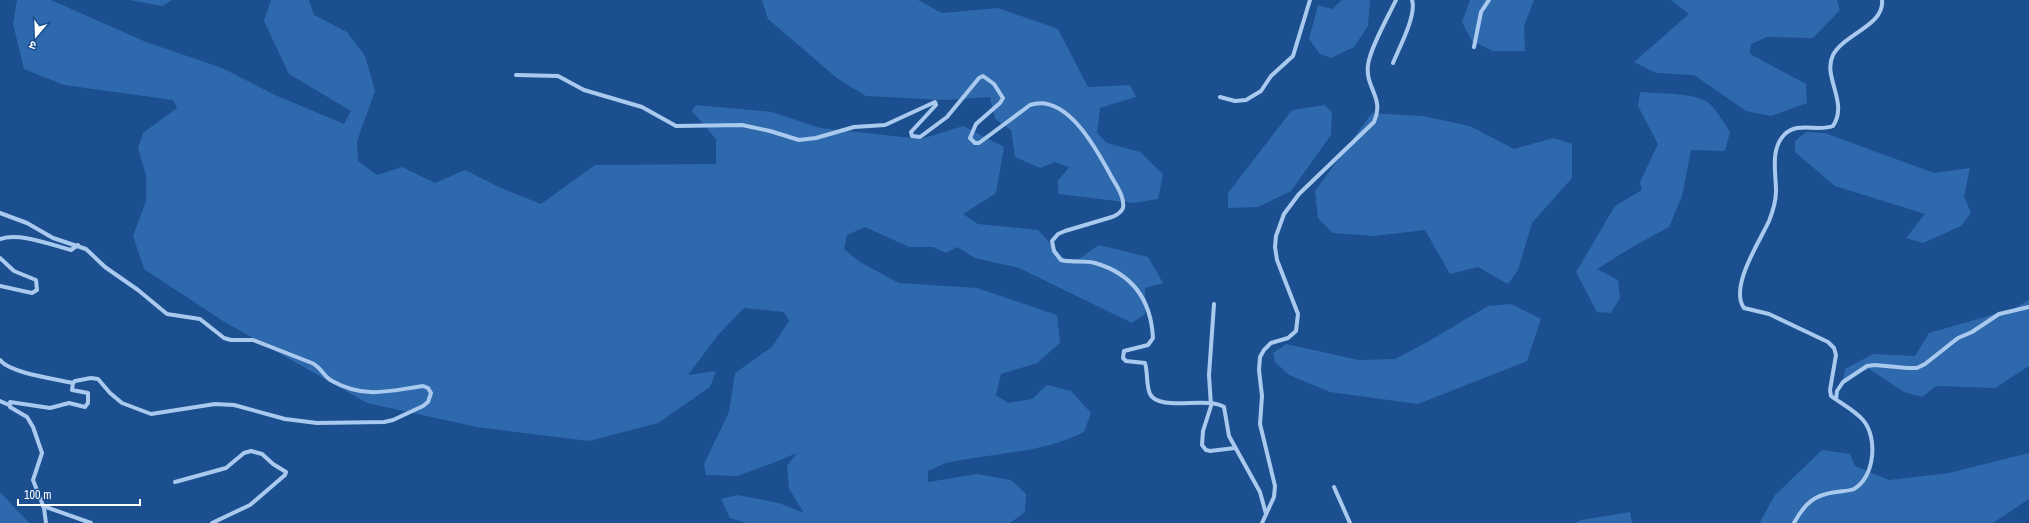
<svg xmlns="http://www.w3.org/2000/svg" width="2029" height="523" font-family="'Archivo Narrow','Noto Sans Devanagari',sans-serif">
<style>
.green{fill:#2e69ad}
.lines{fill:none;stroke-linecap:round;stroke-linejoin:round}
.minor{stroke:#a9c9ee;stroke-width:4}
</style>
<rect width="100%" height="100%" fill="#1b4f8f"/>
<g class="green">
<path d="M17,0H51L146,42L222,68L275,95L344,124L351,111L289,74L264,21L271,0H309L314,15L347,32L365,56L375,91L357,141L358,161L377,175L402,167L435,183L465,170L499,187L541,204L595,165L716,164V139L692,111L696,105L772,112L820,128L921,139L963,126L1004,147L996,193L963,214L978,224L1038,230L1070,265L1099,245L1148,257L1163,283L1145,288V314L1132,323L1019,268L975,258L957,247L946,253L933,247H909L865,227L847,235L844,249L860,262L899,283L977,288L1057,315L1060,343L1037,363L1001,374L996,395L1008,403L1032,399L1047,385L1071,391L1091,413L1084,432C1043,453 995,453 951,462C943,463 936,468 928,471V482L977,474L1011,480L1026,494L1025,512L1010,523H747L730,518L721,499L738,495L779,503L804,513L789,489L787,466L797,453L773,463L738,476L706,475L704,464L729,412L735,373L772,347L789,321L784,312L744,308L718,335L688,375L716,371L710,387L658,423L589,441L477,427L367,403L223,321L144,269L133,236L146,201V175L138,148L143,133L177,108L173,100L64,85L24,69L13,24Z"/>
<path d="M130,0H172L162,6Z"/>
<path d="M762,0H918L942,13L998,8L1058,29L1088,87L1130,85L1136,97L1100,108L1097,133L1107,143L1140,152L1163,174L1158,199L1133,203L1058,194V181L1069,167L1055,162L1040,168L1015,157L1011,130L995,119L990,97L944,100L866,96L838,79L768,19Z"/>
<path d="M1342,0H1370L1368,26L1354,47L1331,58L1320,54L1309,39L1318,5L1332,9Z"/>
<path d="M1470,0H1534L1524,26L1525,51H1493L1472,41L1462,22Z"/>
<path d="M1671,0H1837L1840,10L1813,38L1767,37L1751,44L1750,54L1806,84L1807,103L1771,116L1746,111L1694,75L1656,73L1634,62L1689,14Z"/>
<path d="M1640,92C1659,94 1696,92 1710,104C1718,112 1724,123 1730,132L1725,151L1691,150L1682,196L1669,227L1629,249L1597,269L1618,280L1620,298L1611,313L1597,312L1576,272L1615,206L1642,190L1640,182L1658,144L1638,106Z"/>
<path d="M1325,105L1332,113L1331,135L1291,191L1258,207L1228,208V193L1292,110Z"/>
<path d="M1372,113L1422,116L1470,126L1514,149L1553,138L1572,144V178L1532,223L1518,270L1508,284L1478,267L1450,274L1425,230L1374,236L1333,233L1318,218L1315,191Z"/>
<path d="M1806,132L1825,133L1934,173L1970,168L1964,196L1971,213L1961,226L1923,243L1906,238L1925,214L1835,186L1795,152V141Z"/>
<path d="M2029,300V366L1995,388L1936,386L1922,397L1904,392L1869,369L1843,381L1845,369L1873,354L1915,356L1929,333L2013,309Z"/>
<path d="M1511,304L1541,319L1527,361L1418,404L1330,392L1289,375L1275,362L1273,353L1286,344L1359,360L1395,359L1429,341L1488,306Z"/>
<path d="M1822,450L1850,454L1855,466L1889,480L1949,473L2029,453V499L1993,523H1761L1760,522L1775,495Z"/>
<path d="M0,492L29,523H0Z"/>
<path d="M1630,512L1632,523H1575L1581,520Z"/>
</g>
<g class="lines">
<g class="minor">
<path d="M1474,47L1481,12L1489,0"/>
<path d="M1393,63C1399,48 1417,15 1412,0"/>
<path d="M516,75L558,76L584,90L642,107L676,126L742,125L770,131L799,140L816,138L854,127L885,125L935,102L936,105L911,132L912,136L920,137L947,117L979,78L983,76L994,84L1003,98L1000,103L976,124L970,138L975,143H979L1030,105C1067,93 1097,150 1111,176C1116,185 1125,197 1123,208C1121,213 1117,215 1112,217L1065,231L1058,234L1052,241L1054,251L1061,260C1072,263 1085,260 1095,263C1133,274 1151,300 1153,338L1148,345L1124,351L1123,358L1126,361L1145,363C1148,373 1146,385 1150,394C1159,412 1207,396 1224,407L1229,436L1260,492L1266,514"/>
<path d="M1220,97L1235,101L1246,100L1261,91L1271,76L1293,56L1310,0"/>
<path d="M0,213L27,223L53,238L86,249L105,267L138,290L167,314L200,319L224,338L231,340H253L312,363C321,367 324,377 332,381C365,399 388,391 423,386L428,388L431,393L428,402L423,406L393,420L384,422L317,423L285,419L234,405L215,404L151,414L122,403L110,393L98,379L91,378L75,381L73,383L72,390L88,393V403L85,407L69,403L50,408L10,402V407L27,417L33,427L42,453L33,480L44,508L46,523"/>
<path d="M0,239C19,232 52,245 71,250L78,245"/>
<path d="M0,258L14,271L36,280L37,290L32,293L0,286"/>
<path d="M1214,304L1209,375L1211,406L1203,431L1202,445L1206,450L1210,451L1235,448"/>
<path d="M0,360C9,373 56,379 73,383"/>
<path d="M1836,399L1837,391L1843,382L1867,366L1875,365L1907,368H1917L1925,364L1958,338L1972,332L1999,314L2029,307"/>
<path d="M0,401L9,405"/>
<path d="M175,482L226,468L244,453L251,451L262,454L273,464L286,472L285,475L250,505L212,523"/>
<path d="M1334,487L1350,523"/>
<path d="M43,506L91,523"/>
<path d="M1262,523L1274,497L1275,486L1260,424L1262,396L1259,370L1260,357L1264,350L1271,343L1288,338L1296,331L1298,314L1277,260L1275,247L1276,236L1284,214L1299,194L1374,122C1385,98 1365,88 1368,65C1370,48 1388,17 1396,0"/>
<path d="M1794,523C1805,503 1814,495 1836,492C1842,491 1849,491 1854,489C1875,477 1878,437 1863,420C1854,410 1842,404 1831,396L1830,390L1836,355L1834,348L1828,342L1769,314L1744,308C1729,287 1760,241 1769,221C1773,211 1776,201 1776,191C1776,173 1770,150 1784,135C1797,121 1817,132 1833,126C1849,102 1822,77 1833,55C1844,34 1885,25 1882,0"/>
</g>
</g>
<g transform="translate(36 36) rotate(199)" stroke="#1b4f8f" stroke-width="3" paint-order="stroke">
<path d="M0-3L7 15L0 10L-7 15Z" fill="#ffffff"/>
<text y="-6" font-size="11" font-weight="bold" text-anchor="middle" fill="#ffffff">उ</text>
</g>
<path d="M18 499v6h122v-6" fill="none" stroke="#ffffff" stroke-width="2"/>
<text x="24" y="499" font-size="12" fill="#ffffff" stroke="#1b4f8f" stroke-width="3" paint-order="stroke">100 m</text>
</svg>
